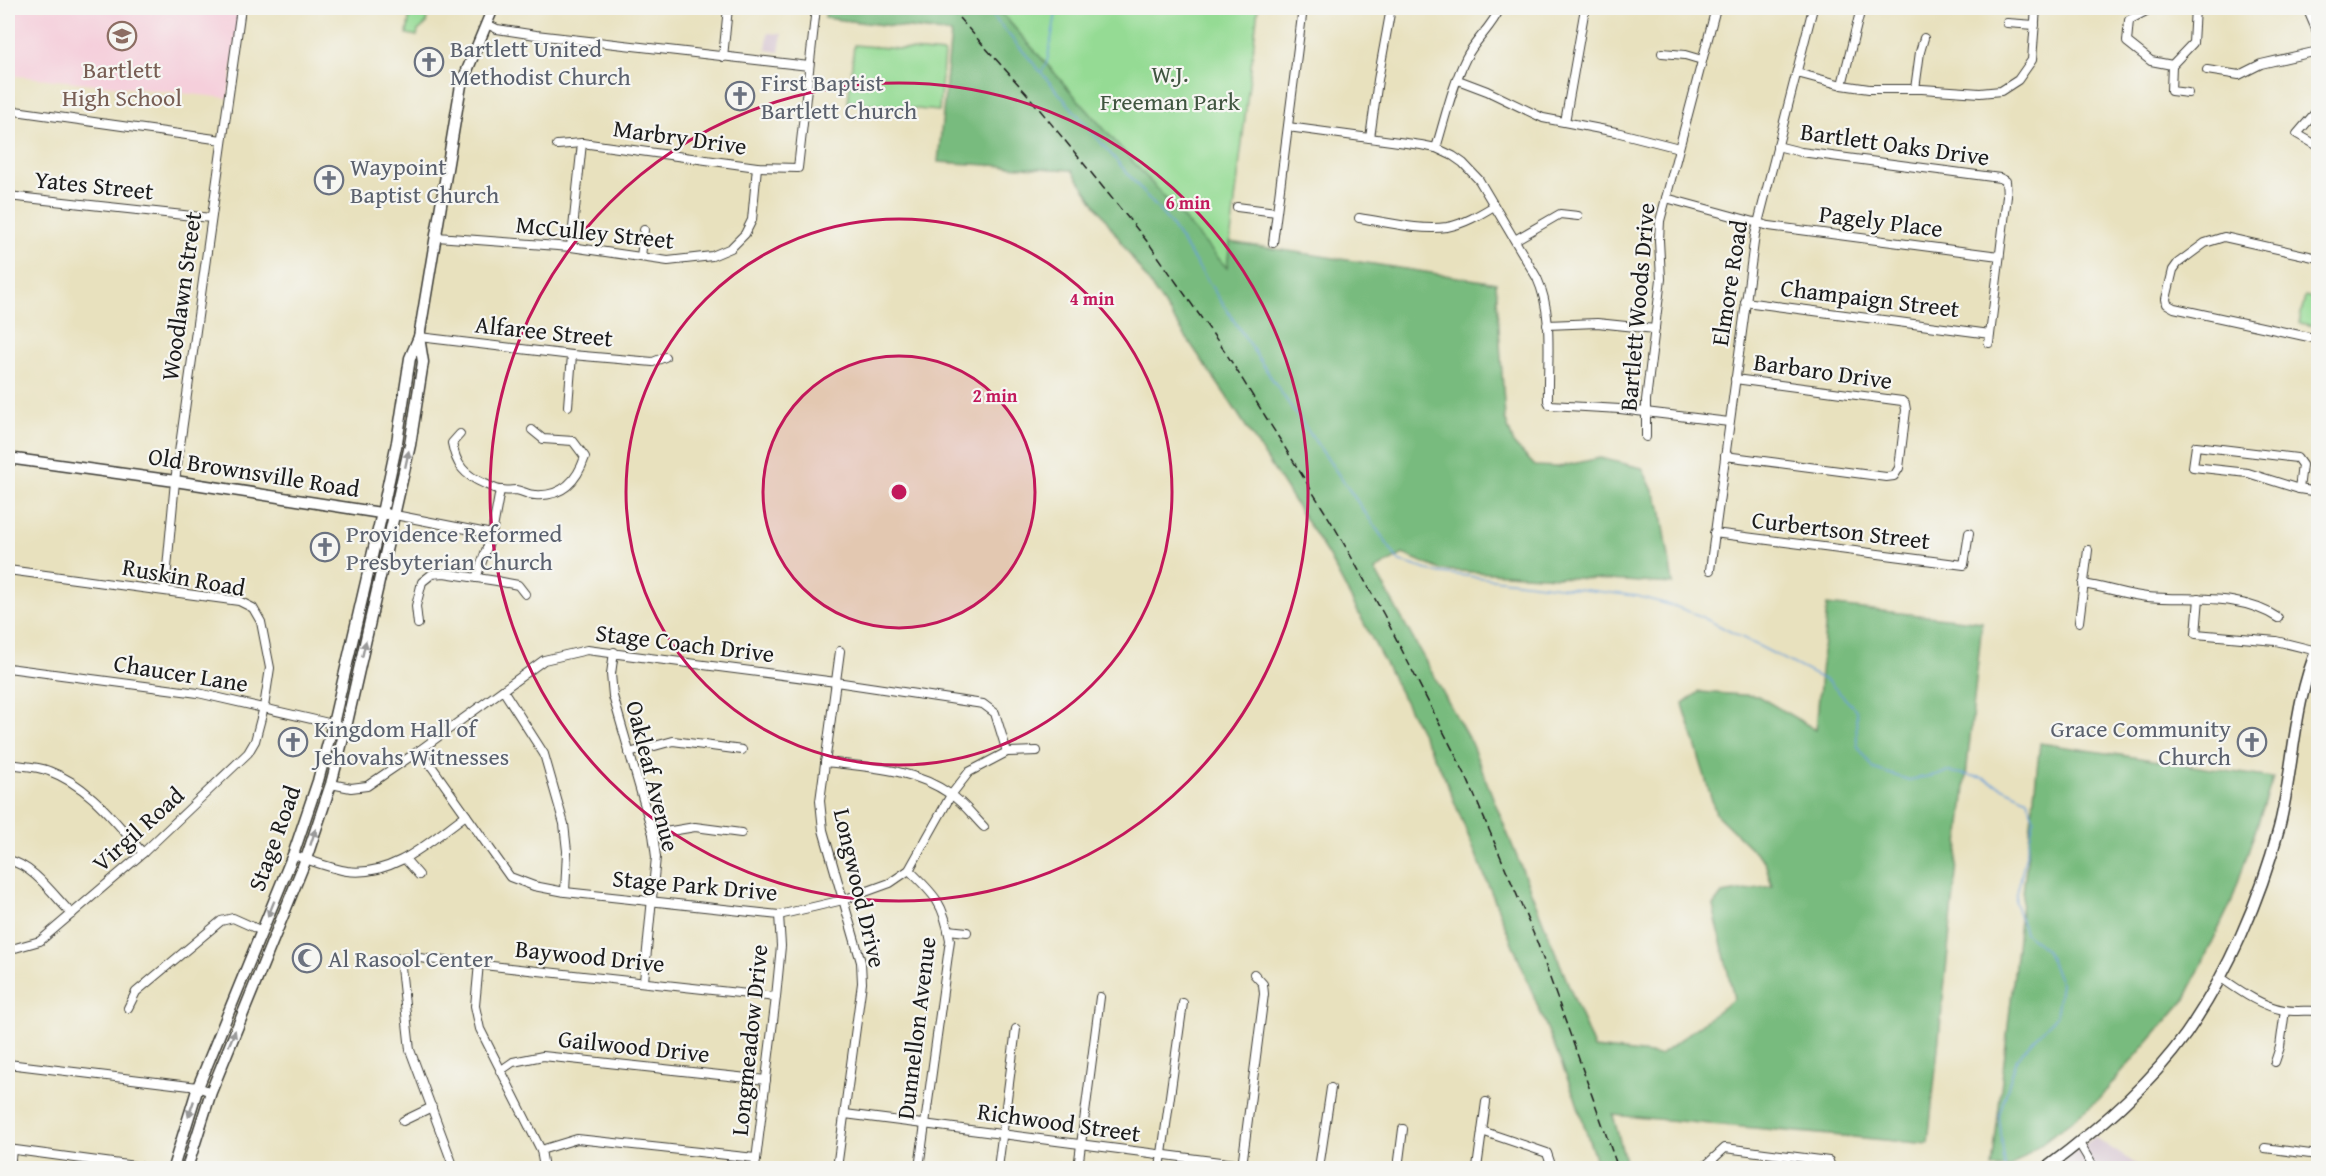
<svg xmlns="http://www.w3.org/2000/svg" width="2326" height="1176" font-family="'Gentium Book Plus',serif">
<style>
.built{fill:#f5cfdb}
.industrial{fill:#d1bdcc}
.green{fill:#95db94;stroke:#587c58;stroke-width:1.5}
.forest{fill:#78bb7e;stroke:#4a6c4d;stroke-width:1.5}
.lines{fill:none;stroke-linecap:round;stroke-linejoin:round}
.stream{stroke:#6ca0d8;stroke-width:1.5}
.minor-casing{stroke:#3b3a34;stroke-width:10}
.major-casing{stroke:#3b3a34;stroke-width:13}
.minor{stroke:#fff;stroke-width:8}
.major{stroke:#fff;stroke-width:10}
.rail{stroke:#1c1c1c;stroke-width:1.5;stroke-dasharray:9 4.5;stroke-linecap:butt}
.oneway{fill:#999}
.ring{fill:none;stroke:#c2185b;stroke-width:3}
.labels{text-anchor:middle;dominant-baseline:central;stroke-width:4.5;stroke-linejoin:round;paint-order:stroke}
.worship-label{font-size:24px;fill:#5b616d;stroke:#f6f6f2;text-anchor:start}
.education-label{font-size:24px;fill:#785e54;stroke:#f6f6f2}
.park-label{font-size:24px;fill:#405540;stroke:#f6f6f2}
.street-label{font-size:24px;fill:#1c1c1c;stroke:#f6f6f2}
.centre{fill:#c2185b;stroke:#f6f6f2;stroke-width:3}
.ring-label{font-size:18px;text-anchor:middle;font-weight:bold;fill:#c2185b;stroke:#f6f6f2;stroke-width:4.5;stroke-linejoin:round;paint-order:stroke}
</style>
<rect width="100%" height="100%" fill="#f6f6f2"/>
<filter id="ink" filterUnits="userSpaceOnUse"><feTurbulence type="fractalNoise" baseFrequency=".0167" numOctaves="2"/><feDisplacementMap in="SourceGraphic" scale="12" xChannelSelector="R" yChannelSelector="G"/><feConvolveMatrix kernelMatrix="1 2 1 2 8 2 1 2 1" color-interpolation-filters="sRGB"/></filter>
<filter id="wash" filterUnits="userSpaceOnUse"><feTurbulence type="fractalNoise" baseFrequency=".008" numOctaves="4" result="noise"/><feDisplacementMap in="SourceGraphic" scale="24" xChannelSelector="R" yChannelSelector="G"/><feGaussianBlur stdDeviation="1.35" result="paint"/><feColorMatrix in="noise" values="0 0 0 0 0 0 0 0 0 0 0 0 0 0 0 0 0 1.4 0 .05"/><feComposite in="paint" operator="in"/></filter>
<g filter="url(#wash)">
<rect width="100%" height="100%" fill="#e8e1be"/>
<path class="built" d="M8,8H241L228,98L8,75Z"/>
<g class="industrial">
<path d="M768,33L782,34L779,52L766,50Z"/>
<path d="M2094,1137L2142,1168H2055Z"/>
</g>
<g class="green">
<path d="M997,8H1258L1227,269Z"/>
<path d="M410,12L427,17L426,24L418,31L417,36L407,34Z"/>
<path d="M854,45L944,53L939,111L848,103Z"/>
<path d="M2305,296L2318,299V327L2299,323Z"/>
</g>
<g class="forest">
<path d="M826,8H997L1227,268L1230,242L1496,283L1505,418L1514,444L1535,466L1558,467L1600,458L1642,468L1661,507L1673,584L1441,570L1403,554L1375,570L1471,743L1594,1048L1660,1055L1734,999L1713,906L1722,894L1772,886L1765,862L1716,814L1683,704L1699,692L1758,696L1816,730L1827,605L1982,622L1928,1144L1613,1115L1627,1168H1598L1575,1097L1443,774L1328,555L1229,400L1072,170L938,162L951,33L825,18Z"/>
<path d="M2040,743L2273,778L2231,903L2185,999L2098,1100L2009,1168H1992Z"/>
</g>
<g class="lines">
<g class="stream">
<path d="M986,8L1169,222L1280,391L1399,561L1434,572L1637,596L1674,606L1698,615L1829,682L1856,710L1857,745L1874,769L1909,780L1950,772L1983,778L2027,799L2034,819L2015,902L2025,933L2046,950L2061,984L2056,1016L2017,1058L1999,1115L2005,1168"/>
<path d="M1042,71L1047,62L1057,8"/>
</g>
</g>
</g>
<g filter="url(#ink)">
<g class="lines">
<g class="minor-casing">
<g id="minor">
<path d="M2149,8L2148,10L2129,20L2127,42L2151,61L2172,65"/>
<path d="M2307,8L2318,34"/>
<path d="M2007,23L2035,25"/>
<path d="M487,24L497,29L536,35L809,66"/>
<path d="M1662,53L1685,55L1702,60"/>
<path d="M723,57L728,8"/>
<path d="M2172,65L2193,43L2195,8"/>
<path d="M2172,65L2171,91L2188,93"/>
<path d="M2207,70L2239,75L2261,64L2318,51"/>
<path d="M1797,73L1842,85L1869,89H1922L1980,93L2001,91L2018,80L2032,60L2036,8"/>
<path d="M1458,80L1487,91L1543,118L1616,132L1679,148"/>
<path d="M1842,85L1861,8"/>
<path d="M1915,89L1920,52L1924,38"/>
<path d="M8,110L222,140"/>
<path d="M2318,113H2315L2297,134L2318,146"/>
<path d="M1565,122L1585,8"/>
<path d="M1288,127L1421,145L1436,148L1453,156L1463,163L1479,180L1537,278C1554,315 1547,361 1548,401L1550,405L1620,409L1729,422"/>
<path d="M1370,138L1378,80L1391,8"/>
<path d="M557,145L582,143L757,167L798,168L816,8"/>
<path d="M1777,146L1801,152L2000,178L2006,181L2007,196L1989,343"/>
<path d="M1436,148C1445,119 1452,86 1466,58C1475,40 1492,27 1500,8"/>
<path d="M8,196L211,218"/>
<path d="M1666,198L1769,226L1999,256"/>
<path d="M1237,207L1276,212"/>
<path d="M1359,218C1387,222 1419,231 1447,227C1464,224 1479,215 1494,206"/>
<path d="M437,237L571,247L668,261L712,256L731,248L745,234L752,220L757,167"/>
<path d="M1515,240L1560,214L1578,216"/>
<path d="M1273,243L1303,8"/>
<path d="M571,247L582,143"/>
<path d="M641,257L644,230"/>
<path d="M2318,258L2224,237L2205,243L2178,263L2173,270L2166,299L2167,304L2174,308L2318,339"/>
<path d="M1745,302L1990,334"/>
<path d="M1547,325L1597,323L1655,329"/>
<path d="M419,337L572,355L653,362L665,357"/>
<path d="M568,406L572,355"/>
<path d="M460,434L452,443C456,465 464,475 485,484C490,486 496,490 502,490C507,491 512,490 516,490C523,491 528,495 535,495C562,497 577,481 585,457L573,441L543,439L532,430"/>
<path d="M1646,437V400L1661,279L1659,240L1660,221L1716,8"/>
<path d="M2196,446L2297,458L2302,465L2299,489L2248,473L2193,467Z"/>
<path d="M1725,456L1886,477L1894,476L1899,468L1906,410L1905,404L1902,401L1735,379"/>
<path d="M2299,489L2318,492"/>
<path d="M395,515L492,534"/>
<path d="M1714,533L1964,565L1969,533"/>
<path d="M8,570L239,601L253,608L261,622L270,668L264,707L255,741L248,753L143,853L40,941L8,950"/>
<path d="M1710,570L1755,235L1813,8"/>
<path d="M476,578L492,534L500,490"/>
<path d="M2083,584C2105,587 2125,595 2147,597C2191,601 2239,592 2278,618"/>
<path d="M165,590L175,481L241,8"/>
<path d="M2199,598L2196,634L2276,641L2317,651"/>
<path d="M2079,622L2088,550"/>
<path d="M418,624L416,606L422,582L432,574L444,573L497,581L518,585L525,594"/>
<path d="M614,652L611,674L613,696L653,834L656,857L644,981"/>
<path d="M8,668L198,693L346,727"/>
<path d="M503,690L544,754L564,824L567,851L565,892"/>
<path d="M420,750L510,877L534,886L565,892L779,915L843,900L890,883L909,870L951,795L969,772L1007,752L1037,751"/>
<path d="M629,753L673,741L742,750"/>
<path d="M825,762C868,767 913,768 950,794C963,802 973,816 984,827"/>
<path d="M8,764C21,766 37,766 49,771C90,786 115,822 143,853"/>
<path d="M331,784L351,788L367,786L420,750L544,660L587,650L836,682L983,704L995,713L1007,752"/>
<path d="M653,834L695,827L741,833"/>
<path d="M293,855C310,860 329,868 347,871C394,877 431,840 466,815"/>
<path d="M405,859L419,875"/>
<path d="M8,860C33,865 54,896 72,914"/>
<path d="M909,870C935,895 944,904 950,940L919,1168"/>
<path d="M948,930L967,932"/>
<path d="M479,963L475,1006L480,1029L541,1150L544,1168"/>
<path d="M2220,977C2239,990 2260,1006 2284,1010C2295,1012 2307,1010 2318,1011"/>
<path d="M128,1008L136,992L221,921L233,918L262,931"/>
<path d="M2275,1062L2280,1047L2285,1010"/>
<path d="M8,1064L198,1087L211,1092"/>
<path d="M500,1071L513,1062L543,1056L766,1080"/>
<path d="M845,1114L1267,1168"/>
<path d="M403,1121L432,1107"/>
<path d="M1482,1131L1547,1153L1552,1168"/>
<path d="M2079,1143L2094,1168"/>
<path d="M2265,1148L2318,1155"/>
<path d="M8,1149L150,1168"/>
<path d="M541,1150L577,1139L755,1158"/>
<path d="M1242,1166L1264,994L1263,984L1254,974"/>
<path d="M10,1168L12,1150"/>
<path d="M454,1168L410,1050L400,958L410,957L776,997"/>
<path d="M755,1168L776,997L781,946L779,915"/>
<path d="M837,1168L862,983L861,962L823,830L820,801L840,651"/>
<path d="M998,1168L1016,1029"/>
<path d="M1078,1168L1100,997"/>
<path d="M1160,1168L1183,1003"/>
<path d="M1319,1168L1331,1088"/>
<path d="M1398,1168L1403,1129"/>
<path d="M1477,1168L1486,1102"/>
<path d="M1703,1168L1725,1148L1829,1161L1831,1168"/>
</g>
</g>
<g class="major-casing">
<g id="major">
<path d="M8,458L175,481L387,514"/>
<path d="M173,1168L198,1087L293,855L318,781L333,724L382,513L397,442L410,358L419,337L461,85L493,8"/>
<path d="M187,1168L211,1092L306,859L331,784L346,727L410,445L423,362L419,337"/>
<path d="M2046,1168C2097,1130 2149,1086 2186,1034C2228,973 2260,900 2279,828C2294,769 2293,703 2318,647"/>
</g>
</g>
<use href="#minor" class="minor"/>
<use href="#major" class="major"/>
<path class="rail" d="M950,8L1027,94L1150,245L1224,350L1335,528L1384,615L1466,776L1537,942L1618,1168"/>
</g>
<defs><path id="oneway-solid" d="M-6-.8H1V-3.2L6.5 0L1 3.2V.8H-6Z" transform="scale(1.5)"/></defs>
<g class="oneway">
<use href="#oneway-solid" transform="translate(407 459) rotate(-78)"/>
<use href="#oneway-solid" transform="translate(364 649) rotate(-77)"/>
<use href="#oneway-solid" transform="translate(313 837) rotate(-72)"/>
<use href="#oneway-solid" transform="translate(271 909) rotate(112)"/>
<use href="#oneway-solid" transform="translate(232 1038) rotate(-67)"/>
<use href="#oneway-solid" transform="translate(191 1109) rotate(109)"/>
</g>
</g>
<circle cx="899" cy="492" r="136" fill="#c2185b" fill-opacity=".12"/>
<g class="ring">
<circle cx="899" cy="492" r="136"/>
<circle cx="899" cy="492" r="273"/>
<circle cx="899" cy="492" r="409"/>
</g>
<defs>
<g id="school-ring" transform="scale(1.5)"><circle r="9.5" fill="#f6f6f2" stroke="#8d6e63" stroke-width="1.5"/><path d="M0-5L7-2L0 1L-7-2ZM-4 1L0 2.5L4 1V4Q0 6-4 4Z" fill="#8d6e63"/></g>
<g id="church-ring" transform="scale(1.5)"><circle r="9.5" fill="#f6f6f2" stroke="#6b7280" stroke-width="1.5"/><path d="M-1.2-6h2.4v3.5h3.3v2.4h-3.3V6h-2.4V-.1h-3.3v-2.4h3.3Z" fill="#6b7280"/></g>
<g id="mosque-ring" transform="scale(1.5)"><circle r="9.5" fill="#f6f6f2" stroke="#6b7280" stroke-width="1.5"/><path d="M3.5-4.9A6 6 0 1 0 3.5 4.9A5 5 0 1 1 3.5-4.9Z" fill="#6b7280"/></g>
</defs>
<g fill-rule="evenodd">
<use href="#school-ring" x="122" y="36"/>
<use href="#church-ring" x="429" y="62"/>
<use href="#church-ring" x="740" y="96"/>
<use href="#church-ring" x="329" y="180"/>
<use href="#church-ring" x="325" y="547"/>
<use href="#church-ring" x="293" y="742"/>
<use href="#church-ring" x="2252" y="742"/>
<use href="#mosque-ring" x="307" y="958"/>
</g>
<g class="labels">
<g class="worship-label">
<text x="450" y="48">Bartlett United<tspan x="450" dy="28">Methodist Church</tspan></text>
<text x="761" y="82">First Baptist<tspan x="761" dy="28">Bartlett Church</tspan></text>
<text x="350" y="166">Waypoint<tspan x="350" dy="28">Baptist Church</tspan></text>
<text x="346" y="533">Providence Reformed<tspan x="346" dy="28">Presbyterian Church</tspan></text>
<text x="314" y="728">Kingdom Hall of<tspan x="314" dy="28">Jehovahs Witnesses</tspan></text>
<text x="2231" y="728" text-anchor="end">Grace Community<tspan x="2231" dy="28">Church</tspan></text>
<text x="328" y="958">Al Rasool Center</text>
</g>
<g class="education-label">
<text x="122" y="69">Bartlett<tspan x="122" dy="28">High School</tspan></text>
</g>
<g class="park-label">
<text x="1170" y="73">W.J.<tspan x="1170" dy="28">Freeman Park</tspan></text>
</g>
<g class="street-label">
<text transform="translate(680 137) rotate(8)">Marbry Drive</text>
<text transform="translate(1895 144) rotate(8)">Bartlett Oaks Drive</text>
<text transform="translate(94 185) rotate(6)">Yates Street</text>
<text transform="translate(1881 221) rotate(7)">Pagely Place</text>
<text transform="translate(595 232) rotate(6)">McCulley Street</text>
<text transform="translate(1729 283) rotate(-81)">Elmore Road</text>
<text transform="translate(181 296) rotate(-82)">Woodlawn Street</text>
<text transform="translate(1870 298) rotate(7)">Champaign Street</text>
<text transform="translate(1637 307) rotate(-85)">Bartlett Woods Drive</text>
<text transform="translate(544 331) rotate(6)">Alfaree Street</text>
<text transform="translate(1823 371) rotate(8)">Barbaro Drive</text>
<text transform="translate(254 472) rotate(9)">Old Brownsville Road</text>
<text transform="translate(1841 530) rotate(7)">Curbertson Street</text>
<text transform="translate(184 577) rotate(10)">Ruskin Road</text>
<text transform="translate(685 643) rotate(7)">Stage Coach Drive</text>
<text transform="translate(181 673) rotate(9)">Chaucer Lane</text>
<text transform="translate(653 776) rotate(76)">Oakleaf Avenue</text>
<text transform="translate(138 829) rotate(-42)">Virgil Road</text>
<text transform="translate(274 838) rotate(-70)">Stage Road</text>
<text transform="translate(695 885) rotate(5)">Stage Park Drive</text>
<text transform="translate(860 888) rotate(77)">Longwood Drive</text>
<text transform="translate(590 956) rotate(6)">Baywood Drive</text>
<text transform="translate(916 1028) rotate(-83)">Dunnellon Avenue</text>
<text transform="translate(749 1040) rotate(-84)">Longmeadow Drive</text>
<text transform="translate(634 1046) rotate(6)">Gailwood Drive</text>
<text transform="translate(1059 1122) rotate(8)">Richwood Street</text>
</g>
</g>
<circle cx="899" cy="492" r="9" class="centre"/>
<g class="ring-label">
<text x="1188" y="209">6 min</text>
<text x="1092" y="305">4 min</text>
<text x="995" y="402">2 min</text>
</g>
<rect width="2326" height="1176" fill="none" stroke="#f6f6f2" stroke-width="30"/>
</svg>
